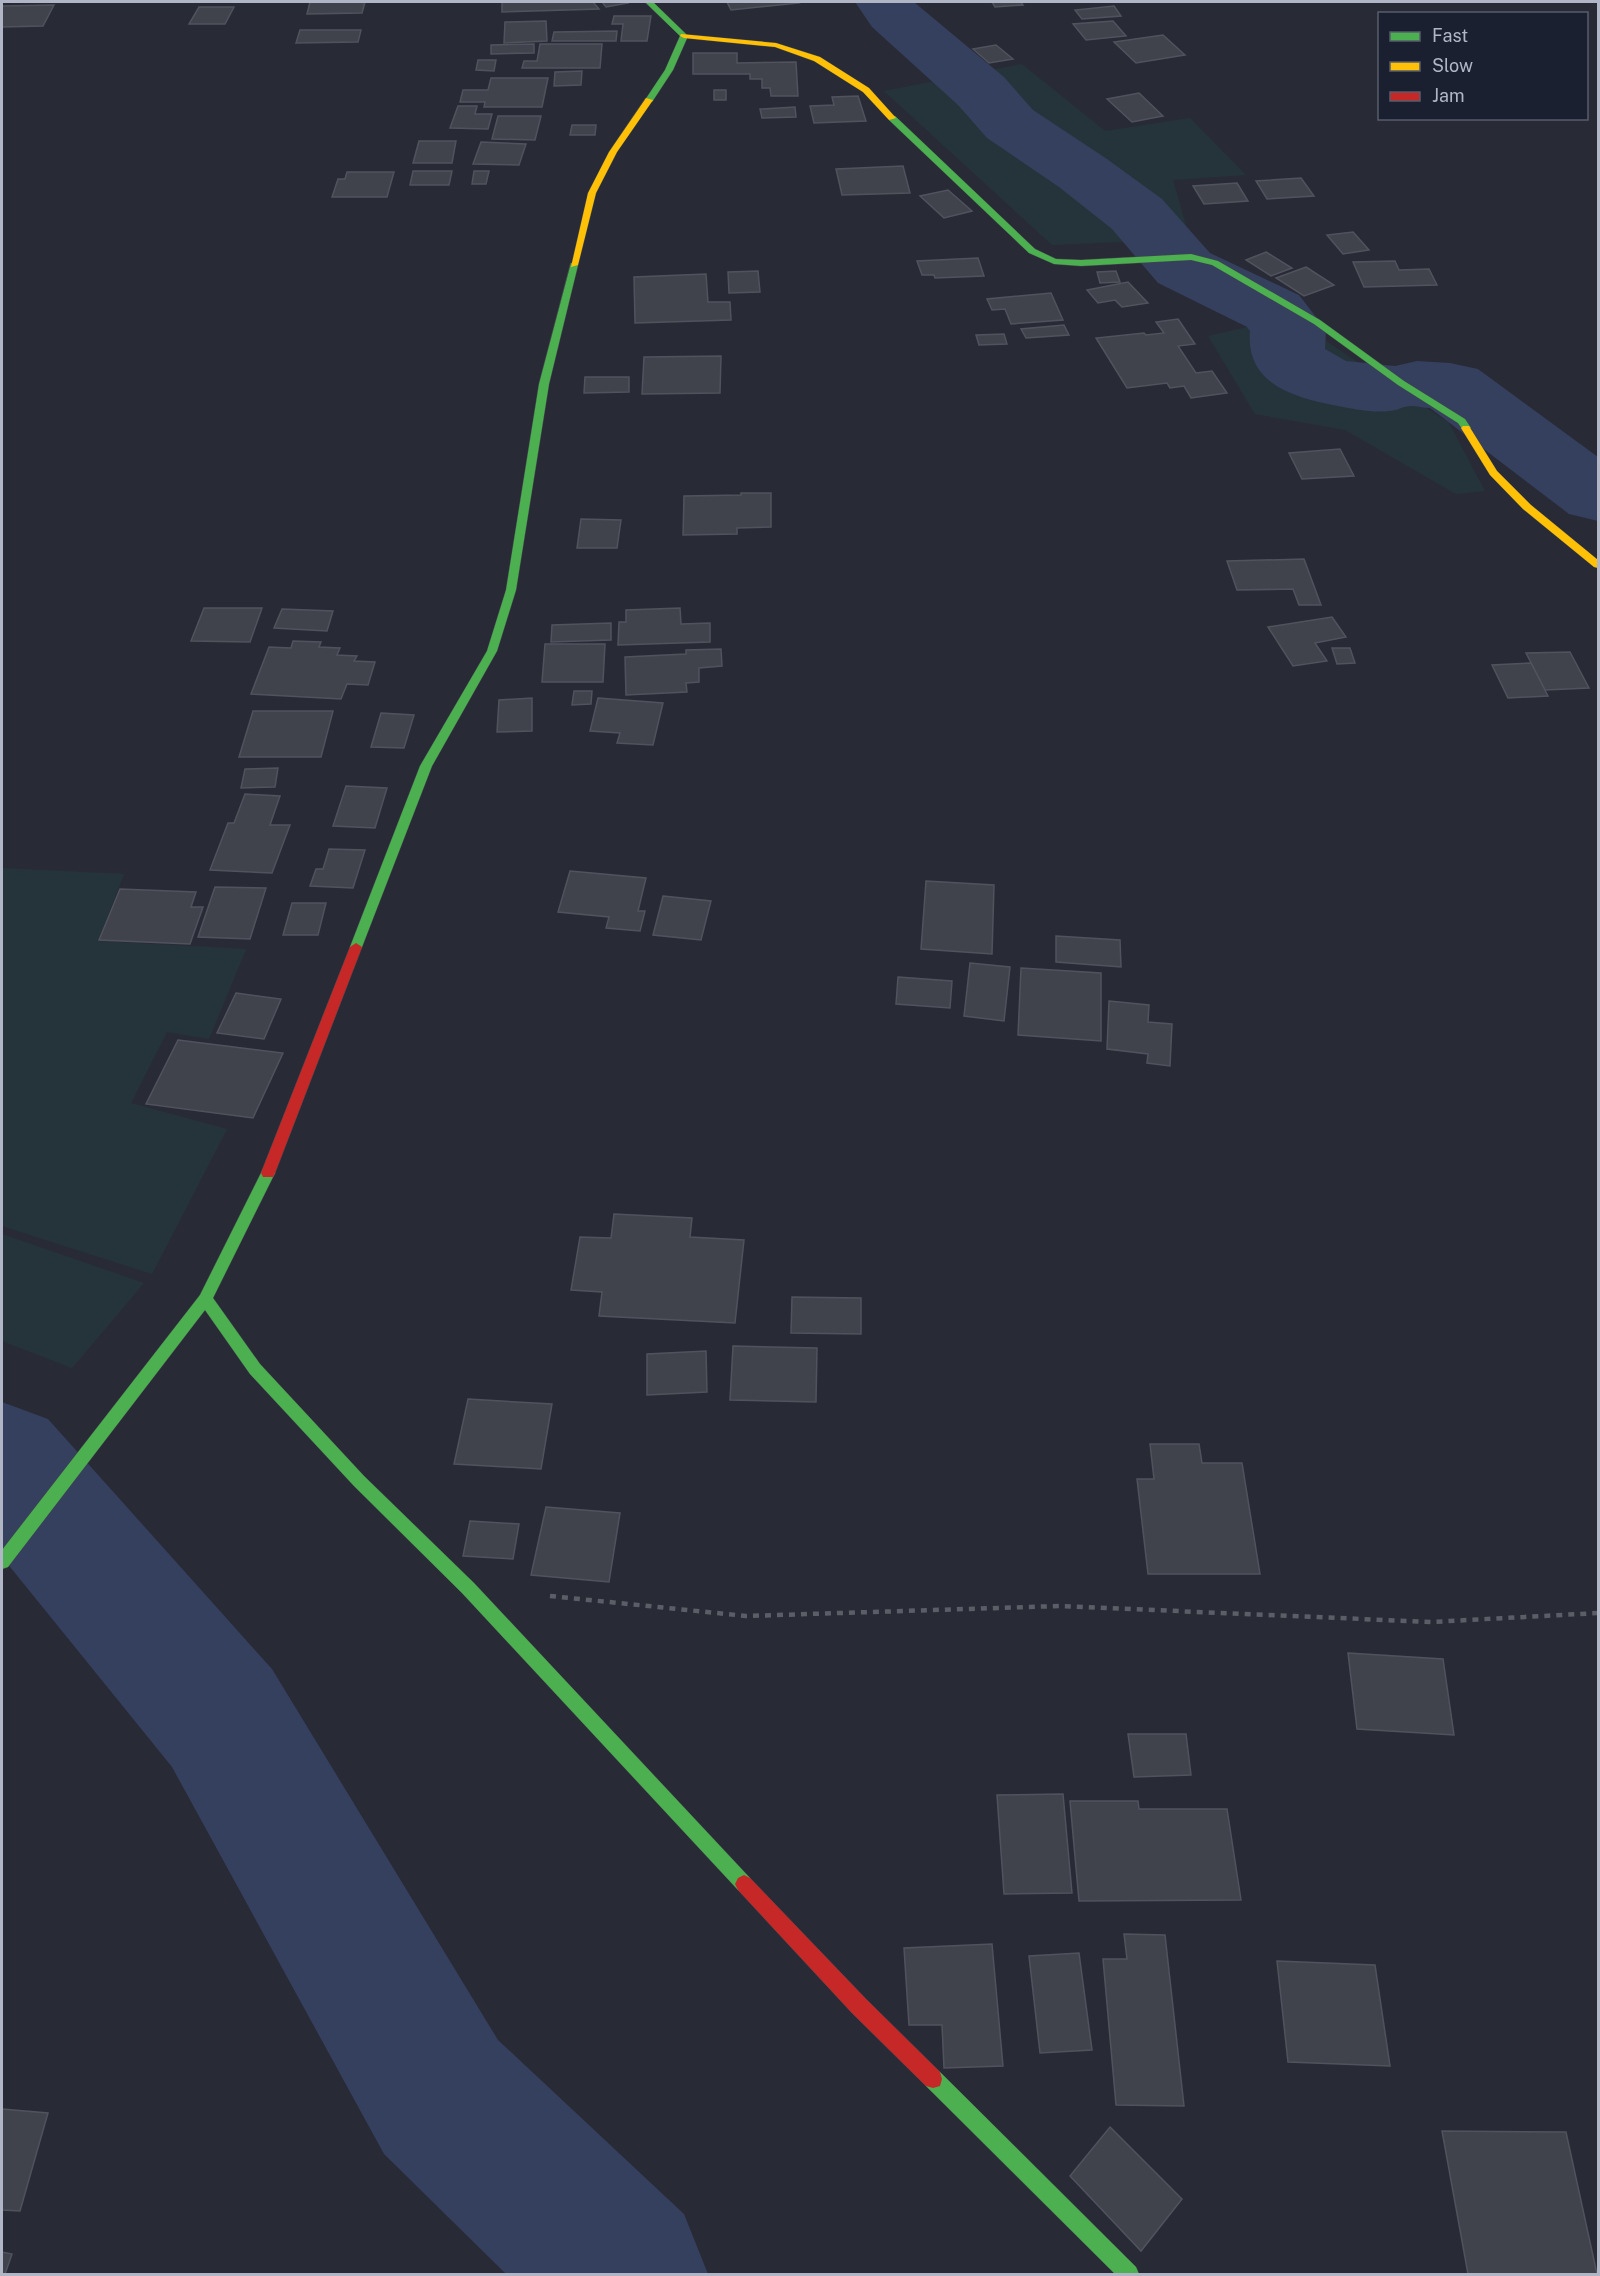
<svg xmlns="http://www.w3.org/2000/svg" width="1600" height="2276" font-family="'Public Sans',sans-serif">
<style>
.green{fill:#25343b}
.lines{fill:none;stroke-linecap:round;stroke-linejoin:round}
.river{fill:#353f5e;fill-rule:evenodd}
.building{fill:#41434c;stroke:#50535d;stroke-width:1.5}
.fast-casing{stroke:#44474e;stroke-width:1}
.slow-casing{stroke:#44474e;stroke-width:1}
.jam-casing{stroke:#44474e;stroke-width:1}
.path{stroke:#5b5e67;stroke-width:4.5;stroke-dasharray:6 6;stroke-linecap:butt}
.fast{fill:#4caf50;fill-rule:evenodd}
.slow{fill:#ffc107;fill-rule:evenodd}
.jam{fill:#c62828;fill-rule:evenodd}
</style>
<rect width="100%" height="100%" fill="#282b35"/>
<g class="green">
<path d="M1022,64L1105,131L1190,118L1246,175L1173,180L1190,239L1052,245L884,91Z"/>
<path d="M1290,317L1449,423L1485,491L1456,494L1345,430L1255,414L1208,336Z"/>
<path d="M2,868L124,874L98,941L246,949L209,1039L167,1032L131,1103L227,1129L152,1274L2,1226Z"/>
<path d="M2,1234L144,1283L72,1368L2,1341Z"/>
</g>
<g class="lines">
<g class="river">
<path d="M855,2H914L1004,77L1033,110L1107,159L1162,199L1210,253L1299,295L1326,330L1325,349L1346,361L1395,366L1417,361L1450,363L1478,369L1598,457V521L1569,514L1430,408C1424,408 1417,406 1411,406C1404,406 1396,411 1389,411C1373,413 1354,409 1338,406C1296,398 1245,385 1250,331L1247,327L1158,283L1112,229L1059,187L987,138L958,105L872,27Z"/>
<path d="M2,1402L48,1419L272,1669L498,2040L684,2214L708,2274H506L384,2154L172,1767L2,1557Z"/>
</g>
</g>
<g class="building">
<path d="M310,2H365L362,13L307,14Z"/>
<path d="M502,2H593L599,9L502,12Z"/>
<path d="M602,2H627L628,3L606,7Z"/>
<path d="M727,2H798L799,3L731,10Z"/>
<path d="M992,2H1021L1023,5L995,7Z"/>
<path d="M54,5L43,26L2,27V6Z"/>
<path d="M1114,6L1121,16L1082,19L1075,10Z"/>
<path d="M199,7H234L225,24H189Z"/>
<path d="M614,16H651L647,41H621L623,24H612Z"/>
<path d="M546,21L547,41L504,43L505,22Z"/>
<path d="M1113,21L1126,36L1086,40L1073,24Z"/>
<path d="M300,30H361L358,42L296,43Z"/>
<path d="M617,31L616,41H552L554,32Z"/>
<path d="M1163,35L1185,55L1136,63L1114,42Z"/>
<path d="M534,44V53L491,54V45Z"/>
<path d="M540,44H602L600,68H522L524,61H537Z"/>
<path d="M996,45L1013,59L989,63L973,49Z"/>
<path d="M693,53H737V63L796,62L798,96H771L770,88H762V79H750V74H693Z"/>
<path d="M478,60H496L494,71L476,70Z"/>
<path d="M582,71L581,85L554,86L555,72Z"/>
<path d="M491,78H548L542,107H484L485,102H460L463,90H488Z"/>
<rect x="714" y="90" width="12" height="10"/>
<path d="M1139,93L1163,116L1132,122L1107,99Z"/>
<path d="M858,96L866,121L814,123L810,106L834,105L832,97Z"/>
<path d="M458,106H477L475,114H492L488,129L450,128Z"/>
<path d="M795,107L796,117L762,118L760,109Z"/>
<path d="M498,116H541L535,140L492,139Z"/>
<path d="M572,125H596L595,135H570Z"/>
<path d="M419,141H456L452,163H413Z"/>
<path d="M481,142L526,144L519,165L473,164Z"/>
<path d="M903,166L910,193L842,195L836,169Z"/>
<path d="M413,171H452L449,185H410Z"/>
<path d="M474,171H489L486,184H472Z"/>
<path d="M347,172H394L387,197H332L338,179H345Z"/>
<path d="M1301,178L1314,196L1267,199L1256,181Z"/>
<path d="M1237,183L1248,201L1204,204L1193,186Z"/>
<path d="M948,190L972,211L944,218L920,196Z"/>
<path d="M1353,232L1369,250L1343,254L1327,235Z"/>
<path d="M1266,252L1292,268L1271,276L1246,260Z"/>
<path d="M978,258L984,276L935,278L934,275H922L917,261Z"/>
<path d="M1395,261L1399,270L1429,269L1437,285L1364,287L1353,262Z"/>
<path d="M1306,267L1334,285L1304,296L1276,278Z"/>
<path d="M758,271L760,292L729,293L728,272Z"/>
<path d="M1116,271L1120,282L1100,283L1097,272Z"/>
<path d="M706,274L708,302H730L731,320L635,323L634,277Z"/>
<path d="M1128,282L1148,303L1122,307L1115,300L1098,303L1087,290Z"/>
<path d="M1051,293L1063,320L1011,324L1005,309L992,310L987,299Z"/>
<path d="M1178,319L1195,344L1178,346L1196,373L1212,371L1227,393L1191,398L1184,386L1170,388L1167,383L1127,388L1096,338L1144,333L1146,335L1164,333L1156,322Z"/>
<path d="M1064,325L1069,335L1026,338L1021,329Z"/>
<path d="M1004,334L1007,344L979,345L976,335Z"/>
<path d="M721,356L720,393L642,394L644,357Z"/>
<path d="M585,377H629V392L584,393Z"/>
<path d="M1340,449L1354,476L1302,479L1289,453Z"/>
<path d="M741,493H771V527L737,528V534L683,535L684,496L741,495Z"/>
<path d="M581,519L621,520L617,548H577Z"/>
<path d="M1304,559L1321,605H1299L1293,589L1237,590L1227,561Z"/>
<path d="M204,608H262L250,642L191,641Z"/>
<path d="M680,608L681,624L710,623V642L618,645L619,622H626V610Z"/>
<path d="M282,609L333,611L327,631L274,628Z"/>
<path d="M1332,617L1346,637L1315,643L1327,661L1293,666L1268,627Z"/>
<path d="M611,623V640L551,642L552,625Z"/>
<path d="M293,641L321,642L319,647L340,648L337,655L357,656L354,661L375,662L368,685L347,684L341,699L251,694L269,647L291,648Z"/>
<path d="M545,644H605L603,682H542Z"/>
<path d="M1332,648H1350L1355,663L1337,664Z"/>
<path d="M721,649L722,666L699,668V682L686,683L687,692L626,695L625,657L686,654V650Z"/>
<path d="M1570,652L1589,688L1545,690L1526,653Z"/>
<path d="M1531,663L1548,696L1508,698L1492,665Z"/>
<path d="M574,691H592L591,704L572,705Z"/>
<path d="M532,698V731L497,732L499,700Z"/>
<path d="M598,698L663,703L653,745L617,743L620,733L590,731Z"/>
<path d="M253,711H333L321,757H239Z"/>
<path d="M381,713L414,715L404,748L371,747Z"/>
<path d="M278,768L275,787L241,788L245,769Z"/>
<path d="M346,786L387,788L375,828L333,826Z"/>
<path d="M245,794L280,796L270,825H290L272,873L210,870L228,823H234Z"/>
<path d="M329,849L365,850L353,888L310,886L316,869H323Z"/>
<path d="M570,871L646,878L638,911H645L640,931L606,928L609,917L558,912Z"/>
<path d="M926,881L994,885L992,954L921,949Z"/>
<path d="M215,887L266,888L250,939L198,937Z"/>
<path d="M120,889L196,892L191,907H203L190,944L99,940Z"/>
<path d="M663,896L711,901L701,940L653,935Z"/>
<path d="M292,903H326L318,935H283Z"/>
<path d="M1056,936L1120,940L1121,967L1056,962Z"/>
<path d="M970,963L1010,967L1004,1021L964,1016Z"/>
<path d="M1021,968L1101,973V1041L1018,1035Z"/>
<path d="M898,977L952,981L950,1008L896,1004Z"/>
<path d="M236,993L281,999L264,1039L217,1033Z"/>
<path d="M1109,1001L1149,1005L1148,1022L1172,1024L1170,1066L1147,1063L1148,1054L1107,1049Z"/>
<path d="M178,1040L283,1053L253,1118L146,1104Z"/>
<path d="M614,1214L692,1218L690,1237L744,1240L735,1323L599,1316L602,1292L571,1290L580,1237L611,1238Z"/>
<path d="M792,1297L861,1298V1334L791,1333Z"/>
<path d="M733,1346L817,1348L816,1402L730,1400Z"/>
<path d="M706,1351L707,1392L647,1395V1354Z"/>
<path d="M468,1399L552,1404L541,1469L454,1464Z"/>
<path d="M1150,1444H1199L1202,1463H1242L1260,1574H1148L1137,1479H1154Z"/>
<path d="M546,1507L620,1513L609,1582L531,1575Z"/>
<path d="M470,1521L519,1524L513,1559L463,1556Z"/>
<path d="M1348,1653L1443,1659L1454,1735L1357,1729Z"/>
<path d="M1128,1734H1186L1191,1775L1134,1777Z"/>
<path d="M1063,1794L1072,1893L1004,1894L997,1795Z"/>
<path d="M1070,1801H1138L1139,1809H1227L1241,1900L1079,1901Z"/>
<path d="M1124,1934L1165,1935L1184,2106L1116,2105L1103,1959H1127Z"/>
<path d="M992,1944L1003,2066L944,2068L942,2025H909L904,1948Z"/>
<path d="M1079,1953L1092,2050L1040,2053L1029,1956Z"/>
<path d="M1277,1961L1375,1965L1390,2066L1288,2062Z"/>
<path d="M2,2109L48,2113L20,2211L2,2210Z"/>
<path d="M1110,2127L1182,2199L1141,2251L1070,2176Z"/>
<path d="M1442,2131L1566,2132L1597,2274H1468Z"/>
<path d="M2,2252L12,2254L5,2274H2Z"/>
</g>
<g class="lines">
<g class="fast-casing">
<g id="fast">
<path d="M645,2H653L688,36L673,70L652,102H649L645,100L665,70L680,36Z"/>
<path d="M889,116H895L1035,249L1056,259L1081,260L1191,254L1218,261L1320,320L1404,381L1465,419L1471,428L1463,430L1458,423L1398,385L1314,324L1212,265L1191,260L1081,266L1054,264L1029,253L889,120Z"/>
<path d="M571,263L578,265L549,384L516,590L497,651L432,766L362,947L360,950H352L350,947L420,766L487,651L506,590L539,384Z"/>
<path d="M268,1168L273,1169L275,1173L213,1298L260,1364L364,1476L474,1583L750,1878L753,1884L750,1890L744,1893L738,1890L462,1593L354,1486L250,1374L205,1310L8,1567L2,1569V1550L200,1295L263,1169Z"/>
<path d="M933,2070L940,2072L1136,2267L1139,2274H1115L926,2086L924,2079L926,2072Z"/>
</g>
</g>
<g class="slow-casing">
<g id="slow">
<path d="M681,34L776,43L820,57L869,88L896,118L889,120L863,92L814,61L775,47L684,38L680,36Z"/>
<path d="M646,98L653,100L617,152L596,193L578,265L571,267L588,193L609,152Z"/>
<path d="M1463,426H1469L1497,471L1531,505L1598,560V568L1594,567L1523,509L1490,475L1461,428Z"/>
</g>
</g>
<g class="jam-casing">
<g id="jam">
<path d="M356,943L362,947L275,1173L273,1177H263L261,1173L350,947Z"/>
<path d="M744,1875L750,1878L866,1999L940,2072L942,2079L940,2086L933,2088L926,2086L852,2013L738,1890L735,1884L738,1878Z"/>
</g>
</g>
<path class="path" d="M550,1596L746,1616L1060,1606L1431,1622L1598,1613"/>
<use href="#fast" class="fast"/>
<use href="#slow" class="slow"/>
<use href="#jam" class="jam"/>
</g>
<rect width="1600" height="2276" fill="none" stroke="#b1b6c7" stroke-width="6"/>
<rect x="1378" y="12" width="210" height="108" fill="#1b2030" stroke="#575c6c" stroke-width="1.5"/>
<rect x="1390" y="32" width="30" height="9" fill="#4caf50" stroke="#575c6c" stroke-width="1.5"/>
<text x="1432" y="42" font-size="18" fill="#b1b6c7">Fast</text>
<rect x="1390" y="62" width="30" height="9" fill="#ffc107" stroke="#575c6c" stroke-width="1.5"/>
<text x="1432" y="72" font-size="18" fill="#b1b6c7">Slow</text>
<rect x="1390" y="92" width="30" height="9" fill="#c62828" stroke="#575c6c" stroke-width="1.5"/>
<text x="1432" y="102" font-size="18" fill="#b1b6c7">Jam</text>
</svg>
